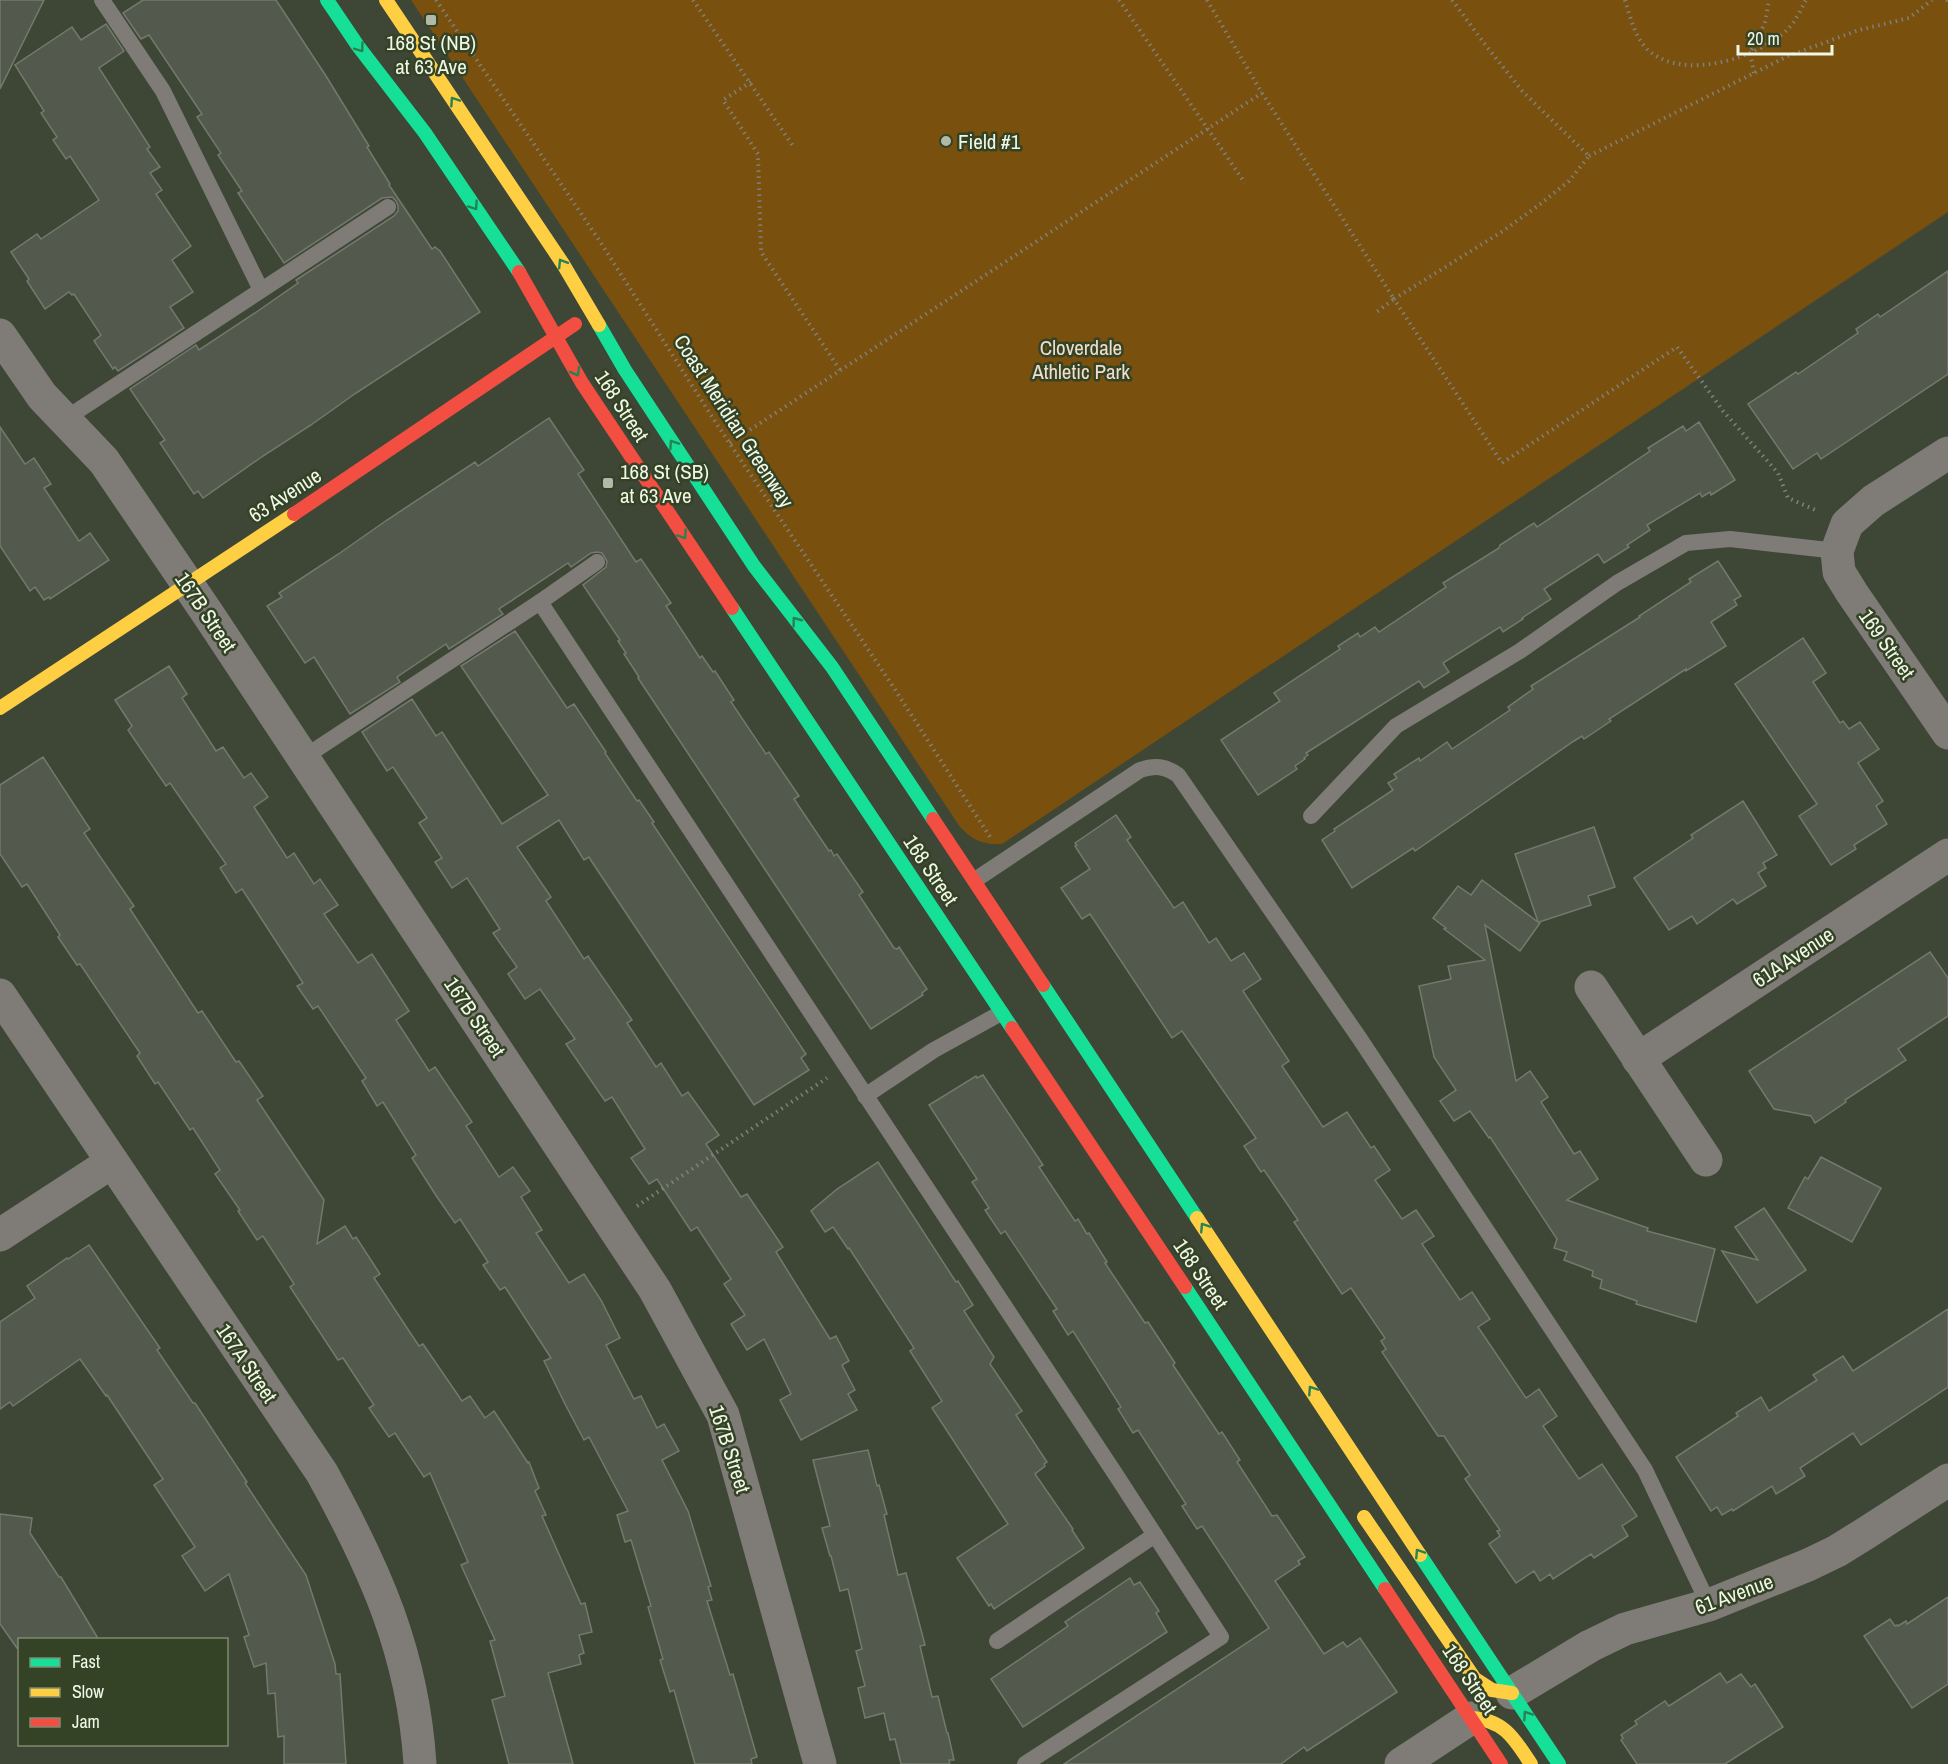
<svg xmlns="http://www.w3.org/2000/svg" width="1948" height="1764" font-family="'Archivo Narrow',sans-serif">
<style>
.green{fill:#79500d}
.building{fill:#535a4d;stroke:#737a6c;stroke-width:1.5}
.lines{fill:none;stroke-linecap:round;stroke-linejoin:round}
.path{stroke:#80807a;stroke-width:4;stroke-dasharray:1.5 4.5;stroke-linecap:butt}
.lane{stroke:#7f7c78;stroke-width:16}
.street{stroke:#7f7c78;stroke-width:33}
.fast{stroke:#16e098;stroke-width:14}
.slow{stroke:#ffcf43;stroke-width:14}
.jam{stroke:#f24e42;stroke-width:14}
.oneway{stroke:#288153}
.poi-dot{fill:#b1baa8;stroke:#344225;stroke-width:2}
.labels{text-anchor:middle;dominant-baseline:central;stroke-width:5;stroke-linejoin:round;paint-order:stroke}
.poi-label{font-size:21px;fill:#eff8e6;stroke:#344225;text-anchor:start}
.park-label{font-size:21px;fill:#f1deca;stroke:#344225}
.street-label{font-size:21px;fill:#eff8e6;stroke:#344225}
</style>
<rect width="100%" height="100%" fill="#3e4636"/>
<path class="green" d="M411,0H1948V212L1002,844C984,845 973,841 960,827Z"/>
<g class="building">
<path d="M0,0H44L0,89Z"/>
<path d="M143,0H276L326,76L369,146L367,147L390,184L389,185L432,249L435,247L440,251L480,312L356,393L311,425L263,456L203,498L198,491L194,494L160,443L165,440L130,389L196,345L199,350L255,313L298,283L296,280L394,216L398,211V206L396,201L392,197L382,198L284,263L238,193L242,191L218,155L221,153L197,117L202,114L149,35L141,39L123,13Z"/>
<path d="M106,24L124,51L99,68L150,147L147,149L160,167L150,173L162,190L156,194L191,246L172,260L193,292L170,307L184,328L118,371L115,367L113,369L94,341L101,335L74,294L72,295L69,292L45,309L27,281L29,279L11,252L37,234L41,239L99,200L70,156L66,159L53,140L57,137L41,113L44,111L15,65L72,27L81,40Z"/>
<path d="M1948,271V374L1821,459L1817,453L1793,469L1748,404L1796,372L1798,374L1858,333L1856,329L1878,314L1880,317Z"/>
<path d="M549,418L584,470L578,474L636,562L641,559L671,603L666,606L700,658L702,656L713,672L715,671L734,700L731,702L766,754L769,752L799,796L794,799L829,851L831,850L834,856L837,854L863,892L859,895L894,948L897,949L899,947L927,989L922,993L923,995L871,1029L638,678L639,677L624,654L626,653L618,641L620,640L583,585L606,567L607,561L602,553L597,552L591,553L571,567L568,563L499,609L503,614L449,649L446,644L397,677L400,682L350,714L314,657L305,663L267,606L282,597L279,593L337,555L387,520L475,462L478,466Z"/>
<path d="M1699,422L1735,480L1711,495L1710,492L1702,497L1700,493L1647,525L1650,530L1627,545L1629,547L1604,563L1598,554L1544,589L1551,599L1522,618L1523,619L1503,632L1500,627L1443,663L1449,672L1424,688L1419,681L1306,753L1308,755L1304,758L1305,759L1295,766L1297,769L1258,795L1221,740L1280,701L1274,693L1340,649L1338,646L1358,633L1360,637L1375,627L1379,632L1446,587L1443,583L1499,548L1500,545L1534,523L1537,527L1650,451L1648,448L1683,426L1686,431Z"/>
<path d="M0,427L25,464L34,458L51,484L44,488L79,541L90,533L109,560L50,599L49,597L44,600L35,587L30,591L0,546Z"/>
<path d="M1718,561L1741,596L1734,600L1737,605L1711,622L1726,646L1686,671V669L1609,719L1611,721L1584,739L1582,736L1574,741L1415,851L1413,848L1352,888L1322,840L1335,831L1334,829L1393,790L1388,783L1397,778L1394,774L1419,758L1420,761L1447,742L1452,749L1510,710L1508,707L1533,689L1531,686L1640,617L1639,616L1691,582L1689,579Z"/>
<path d="M515,631L567,708L574,704L606,752L605,753L637,801L639,800L654,822L652,823L806,1054L801,1058L809,1070L754,1105L592,862L589,857L584,860L559,820L517,847L551,897L546,901L584,959L588,956L632,1020L627,1023L656,1067L661,1063L682,1096L688,1092L719,1135L706,1144L741,1197L747,1194L783,1247L776,1252L830,1339L836,1336L849,1361L842,1365L855,1390L848,1394L857,1410L801,1440L780,1400L791,1394L764,1339L747,1350L731,1324L745,1315L724,1284L731,1279L697,1227L691,1231L657,1179L649,1184L631,1158L645,1149L612,1097L605,1101L566,1044L575,1039L540,989L525,999L508,974L517,967L493,933L500,929L467,878L452,888L435,862L442,858L419,823L427,818L393,767L387,771L362,732L412,699L436,736L442,732L502,824L548,795L461,666Z"/>
<path d="M1803,638L1826,673L1813,682L1840,723L1843,721L1849,729L1860,722L1879,749L1858,763L1883,801L1876,806L1887,824L1854,845L1856,849L1831,865L1799,816L1817,804L1735,684Z"/>
<path d="M169,666L187,694L182,698L216,751L223,747L244,778L251,773L268,797L254,807L287,858L294,853L314,884L320,879L338,905L324,914L358,963L372,954L389,980L409,1011L396,1020L429,1071L435,1067L472,1122L466,1126L499,1177L513,1167L530,1191L521,1197L542,1230L536,1233L569,1283L584,1274L601,1300L620,1338L606,1345L634,1399L641,1396L657,1428L664,1424L679,1451L662,1460L688,1511L711,1586L708,1587L712,1600L707,1601L730,1675L733,1674L757,1757L751,1759L752,1764H695L674,1690L670,1692L660,1660L663,1659L648,1607L651,1606L631,1540L625,1542L617,1515L628,1511L589,1437L584,1440L565,1404L544,1361L551,1358L505,1287L500,1290L483,1265L488,1262L460,1219L455,1223L437,1197L412,1158L416,1155L383,1102L377,1106L362,1081L366,1078L318,1006L313,1009L297,986L303,983L257,912L242,889L236,893L220,868L226,864L170,783L166,786L128,730L132,726L115,700Z"/>
<path d="M43,757L90,829L84,833L134,906L130,909L198,1013L202,1011L236,1062L239,1061L263,1096L257,1100L324,1200L317,1244L345,1226L353,1239L356,1237L380,1274L374,1278L419,1346L423,1344L462,1401L470,1396L485,1418L494,1411L528,1463L529,1462L539,1488L535,1491L546,1515L542,1516L581,1604L585,1603L592,1632L579,1635L584,1653L579,1655L581,1664L548,1673L573,1764H509L492,1700L505,1696L490,1641L495,1640L461,1565L468,1562L430,1473L424,1477L395,1433L389,1437L369,1408L374,1405L343,1358L338,1360L290,1287L294,1284L263,1236L257,1240L238,1211L240,1210L215,1174L220,1170L193,1128L190,1130L158,1082L155,1084L137,1056L140,1053L80,964L77,965L58,937L60,935L27,884L22,887L0,854V785Z"/>
<path d="M1743,801L1777,855L1763,863L1766,868L1758,873L1766,886L1737,904L1733,899L1697,924L1692,916L1669,930L1634,878L1693,838L1691,835Z"/>
<path d="M1116,815L1131,837L1127,840L1174,908L1183,902L1209,943L1216,938L1231,961L1244,953L1261,979L1243,991L1289,1061L1282,1066L1323,1127L1347,1112L1371,1148L1374,1146L1390,1170L1375,1180L1402,1219L1416,1210L1434,1236L1422,1244L1460,1300L1472,1292L1490,1319L1478,1327L1526,1398L1539,1389L1557,1416L1543,1426L1579,1479L1602,1464L1637,1516L1622,1526L1628,1536L1594,1558L1591,1554L1553,1579L1550,1574L1540,1581L1534,1571L1516,1583L1489,1544L1500,1536L1497,1531L1500,1530L1465,1479L1470,1475L1444,1436H1438L1382,1352L1386,1349L1381,1341L1385,1338L1351,1288L1342,1294L1294,1222L1298,1220L1264,1170L1261,1172L1244,1146L1256,1138L1182,1031L1172,1038L1090,914L1082,919L1061,888L1090,869L1075,846L1077,845L1075,843Z"/>
<path d="M1594,827L1615,887L1588,896L1591,905L1539,922L1540,923L1520,951L1485,925L1516,1081L1530,1071L1548,1097L1541,1102L1574,1154L1580,1151L1598,1179L1567,1200L1648,1228L1647,1231L1715,1249L1696,1322L1636,1304L1637,1301L1600,1288L1602,1280L1592,1276L1593,1271L1564,1260L1567,1252L1554,1248L1557,1239L1490,1137L1489,1138L1470,1111L1454,1121L1440,1101L1456,1090L1434,1057L1419,986L1451,979L1448,966L1485,960L1444,929L1446,928L1433,918L1458,886L1471,895L1482,880L1538,922L1515,854Z"/>
<path d="M1930,952L1948,978V1016L1898,1049L1906,1060L1845,1100L1846,1102L1815,1123L1811,1116L1774,1109L1749,1071Z"/>
<path d="M983,1075L1043,1165L1039,1167L1075,1221L1078,1219L1087,1234L1089,1233L1107,1262L1105,1263L1145,1323L1148,1322L1175,1363L1173,1365L1219,1434L1222,1432L1240,1460L1237,1462L1272,1516L1277,1515L1305,1557L1298,1561L1300,1564L1275,1581L1324,1654L1343,1642L1347,1647L1360,1638L1397,1692L1307,1751L1304,1747L1281,1764H1064L1269,1628L1202,1526L1197,1529L1182,1506L1186,1504L1138,1430L1133,1433L1118,1409L1121,1407L1073,1331L1068,1335L1053,1311L1057,1309L1005,1231L1001,1234L985,1210L989,1208L972,1182L977,1179L929,1105L976,1076L977,1078Z"/>
<path d="M1821,1157L1881,1188L1852,1242L1788,1208L1805,1177L1808,1179Z"/>
<path d="M878,1162L956,1282L958,1281L973,1305L964,1311L994,1357L990,1364L1022,1411L1016,1415L1047,1462L1044,1464L1045,1466L1035,1474L1073,1529L1072,1530L1084,1548L994,1609L991,1604L989,1606L957,1558L1008,1524L932,1408L942,1401L910,1351L914,1348L849,1248L848,1249L833,1227L825,1232L811,1211L837,1189Z"/>
<path d="M1764,1208L1806,1270L1757,1303L1722,1251L1758,1260L1735,1227Z"/>
<path d="M89,1245L160,1348L157,1350L193,1403H195L247,1482L245,1483L306,1575L335,1664L336,1674H340L346,1764H284V1736L278,1737L275,1693L268,1694L266,1663L254,1667L244,1637L249,1635L229,1574L205,1591L182,1556L195,1547L154,1485L163,1479L107,1395L106,1396L80,1359L13,1406L10,1402L0,1409V1322L35,1298L27,1286L67,1258L68,1259Z"/>
<path d="M1948,1309V1387L1861,1445L1853,1433L1800,1468L1805,1476L1776,1494L1772,1486L1733,1511L1732,1509L1722,1515L1717,1507L1711,1511L1676,1457L1738,1416L1736,1413L1761,1397L1769,1411L1817,1380L1813,1375L1843,1356L1853,1371Z"/>
<path d="M868,1450L877,1486L879,1485L887,1514L884,1515L898,1575L906,1573L925,1645L920,1646L932,1697L938,1696L947,1733H948L954,1760H949L950,1764H901L895,1739L890,1740L884,1713L865,1718L858,1688L865,1686L856,1651L862,1649L848,1589L840,1591L831,1556H830L822,1528L830,1526L813,1460Z"/>
<path d="M0,1514L32,1518L30,1533L59,1577H61L99,1640H20V1647L17,1648L0,1624Z"/>
<path d="M1130,1578L1134,1585L1140,1582L1159,1611L1156,1613L1167,1632L1023,1727L991,1679L1068,1626L1065,1622Z"/>
<path d="M1948,1597V1684L1912,1708L1864,1636L1890,1619L1895,1626L1897,1625L1898,1626L1906,1621L1907,1624Z"/>
<path d="M1720,1673L1727,1683L1741,1674L1751,1687L1755,1684L1783,1727L1725,1764H1637L1621,1740L1623,1738L1621,1735L1637,1724L1635,1721L1665,1701L1669,1706Z"/>
</g>
<g class="lines">
<g class="path">
<path d="M436,0L599,240L718,426L892,685L992,840"/>
<path d="M693,0L793,146"/>
<path d="M1119,0L1245,183"/>
<path d="M1207,0L1262,93L1394,299L1374,314"/>
<path d="M1452,0L1487,47L1523,92L1589,156L1569,181L1539,205L1503,231L1394,299L1502,463L1677,347L1723,411L1778,473L1788,498L1818,511"/>
<path d="M1625,0C1630,16 1635,38 1648,50C1684,82 1759,58 1789,28C1796,20 1801,9 1806,0"/>
<path d="M1947,0L1948,2"/>
<path d="M1754,73L1750,53L1765,23L1769,0"/>
<path d="M751,82L723,100L758,154L761,252L840,370"/>
<path d="M1589,156L1788,56L1859,30L1909,18L1932,0"/>
<path d="M730,443L1262,93"/>
<path d="M637,1206L827,1078"/>
</g>
<g class="lane">
<path d="M102,0L163,91L261,290"/>
<path d="M65,419L388,207"/>
<path d="M540,602L1116,1475L1221,1637L1025,1764"/>
<path d="M303,758L540,602L597,562"/>
<path d="M1311,816L1396,726L1520,651L1617,583L1686,543L1730,539L1837,551"/>
<path d="M975,880L1140,770C1155,765 1165,766 1178,775L1360,1039L1645,1470L1709,1605"/>
<path d="M865,1096L934,1050L1001,1013"/>
<path d="M997,1641L1155,1535"/>
</g>
<g class="street">
<path d="M0,335L42,396L104,461L210,617L655,1290L723,1415L820,1764"/>
<path d="M1948,453L1873,501L1847,524L1837,551L1839,572L1852,593L1948,733"/>
<path d="M1591,987L1706,1160"/>
<path d="M0,995L322,1473C375,1569 413,1653 420,1764"/>
<path d="M1638,1059L1948,855"/>
<path d="M0,1235L112,1162"/>
<path d="M1512,1693L1590,1646L1625,1629L1709,1605L1808,1565L1837,1551L1866,1533L1948,1480"/>
<path d="M1401,1764L1471,1718"/>
</g>
<g class="fast">
<path d="M327,0L358,46L425,133L519,272"/>
<path d="M599,325L625,370L754,566L832,667L933,819"/>
<path d="M732,608L1012,1028"/>
<path d="M1043,985L1197,1218"/>
<path d="M1185,1287L1385,1589"/>
<path d="M1420,1555L1559,1764"/>
</g>
<g class="slow">
<path d="M386,0L563,264L599,325"/>
<path d="M0,708L294,514"/>
<path d="M1197,1218L1420,1555"/>
<path d="M1364,1517L1475,1679L1492,1690L1512,1693"/>
<path d="M1471,1718C1504,1720 1514,1738 1531,1764"/>
</g>
<g class="jam">
<path d="M519,272L582,383L732,608"/>
<path d="M294,514L575,324"/>
<path d="M933,819L1043,985"/>
<path d="M1012,1028L1185,1287"/>
<path d="M1385,1589L1501,1764"/>
</g>
</g>
<defs><path id="oneway-chevron" d="M-2-3.5L2.5 0L-2 3.5" fill="none" stroke-width="1.6" stroke-linecap="round" stroke-linejoin="round" transform="scale(1.5)"/></defs>
<g class="oneway">
<use href="#oneway-chevron" transform="translate(360 48) rotate(54)"/>
<use href="#oneway-chevron" transform="translate(454 101) rotate(-124)"/>
<use href="#oneway-chevron" transform="translate(474 206) rotate(56)"/>
<use href="#oneway-chevron" transform="translate(562 263) rotate(-122)"/>
<use href="#oneway-chevron" transform="translate(576 372) rotate(61)"/>
<use href="#oneway-chevron" transform="translate(673 444) rotate(-124)"/>
<use href="#oneway-chevron" transform="translate(683 535) rotate(56)"/>
<use href="#oneway-chevron" transform="translate(796 621) rotate(-127)"/>
<use href="#oneway-chevron" transform="translate(1204 1227) rotate(-123)"/>
<use href="#oneway-chevron" transform="translate(1312 1390) rotate(-123)"/>
<use href="#oneway-chevron" transform="translate(1419 1553) rotate(-123)"/>
<use href="#oneway-chevron" transform="translate(1527 1715) rotate(-124)"/>
</g>
<g class="poi-dot">
<rect x="425" y="14" width="12" height="12" rx="3"/>
<circle cx="946" cy="141" r="6"/>
<rect x="602" y="477" width="12" height="12" rx="3"/>
</g>
<g class="labels">
<g class="poi-label">
<text x="431" y="42" text-anchor="middle">168 St (NB)<tspan x="431" dy="24">at 63 Ave</tspan></text>
<text x="958" y="141">Field #1</text>
<text x="620" y="471">168 St (SB)<tspan x="620" dy="24">at 63 Ave</tspan></text>
</g>
<g class="park-label">
<text x="1081" y="347">Cloverdale<tspan x="1081" dy="24">Athletic Park</tspan></text>
</g>
<g class="street-label">
<text transform="translate(622 406) rotate(57)">168 Street</text>
<text transform="translate(734 421) rotate(57)">Coast Meridian Greenway</text>
<text transform="translate(285 495) rotate(-33)">63 Avenue</text>
<text transform="translate(206 612) rotate(56)">167B Street</text>
<text transform="translate(1887 644) rotate(55)">169 Street</text>
<text transform="translate(931 870) rotate(56)">168 Street</text>
<text transform="translate(1793 957) rotate(-33)">61A Avenue</text>
<text transform="translate(475 1017) rotate(56)">167B Street</text>
<text transform="translate(1201 1274) rotate(56)">168 Street</text>
<text transform="translate(247 1363) rotate(56)">167A Street</text>
<text transform="translate(730 1449) rotate(72)">167B Street</text>
<text transform="translate(1734 1594) rotate(-20)">61 Avenue</text>
<text transform="translate(1470 1679) rotate(56)">168 Street</text>
</g>
</g>
<rect x="18" y="1638" width="210" height="108" fill="#344225" stroke="#7f8b72" stroke-width="1.5"/>
<rect x="30" y="1658" width="30" height="9" fill="#16e098" stroke="#7f8b72" stroke-width="1.5"/>
<text x="72" y="1668" font-size="18" fill="#eff8e6">Fast</text>
<rect x="30" y="1688" width="30" height="9" fill="#ffcf43" stroke="#7f8b72" stroke-width="1.5"/>
<text x="72" y="1698" font-size="18" fill="#eff8e6">Slow</text>
<rect x="30" y="1718" width="30" height="9" fill="#f24e42" stroke="#7f8b72" stroke-width="1.5"/>
<text x="72" y="1728" font-size="18" fill="#eff8e6">Jam</text>
<path d="M1738 45v9h94v-9" fill="none" stroke="#eff8e6" stroke-width="3"/>
<text x="1747" y="45" font-size="18" fill="#eff8e6" stroke="#344225" stroke-width="4.5" paint-order="stroke">20 m</text>
</svg>
